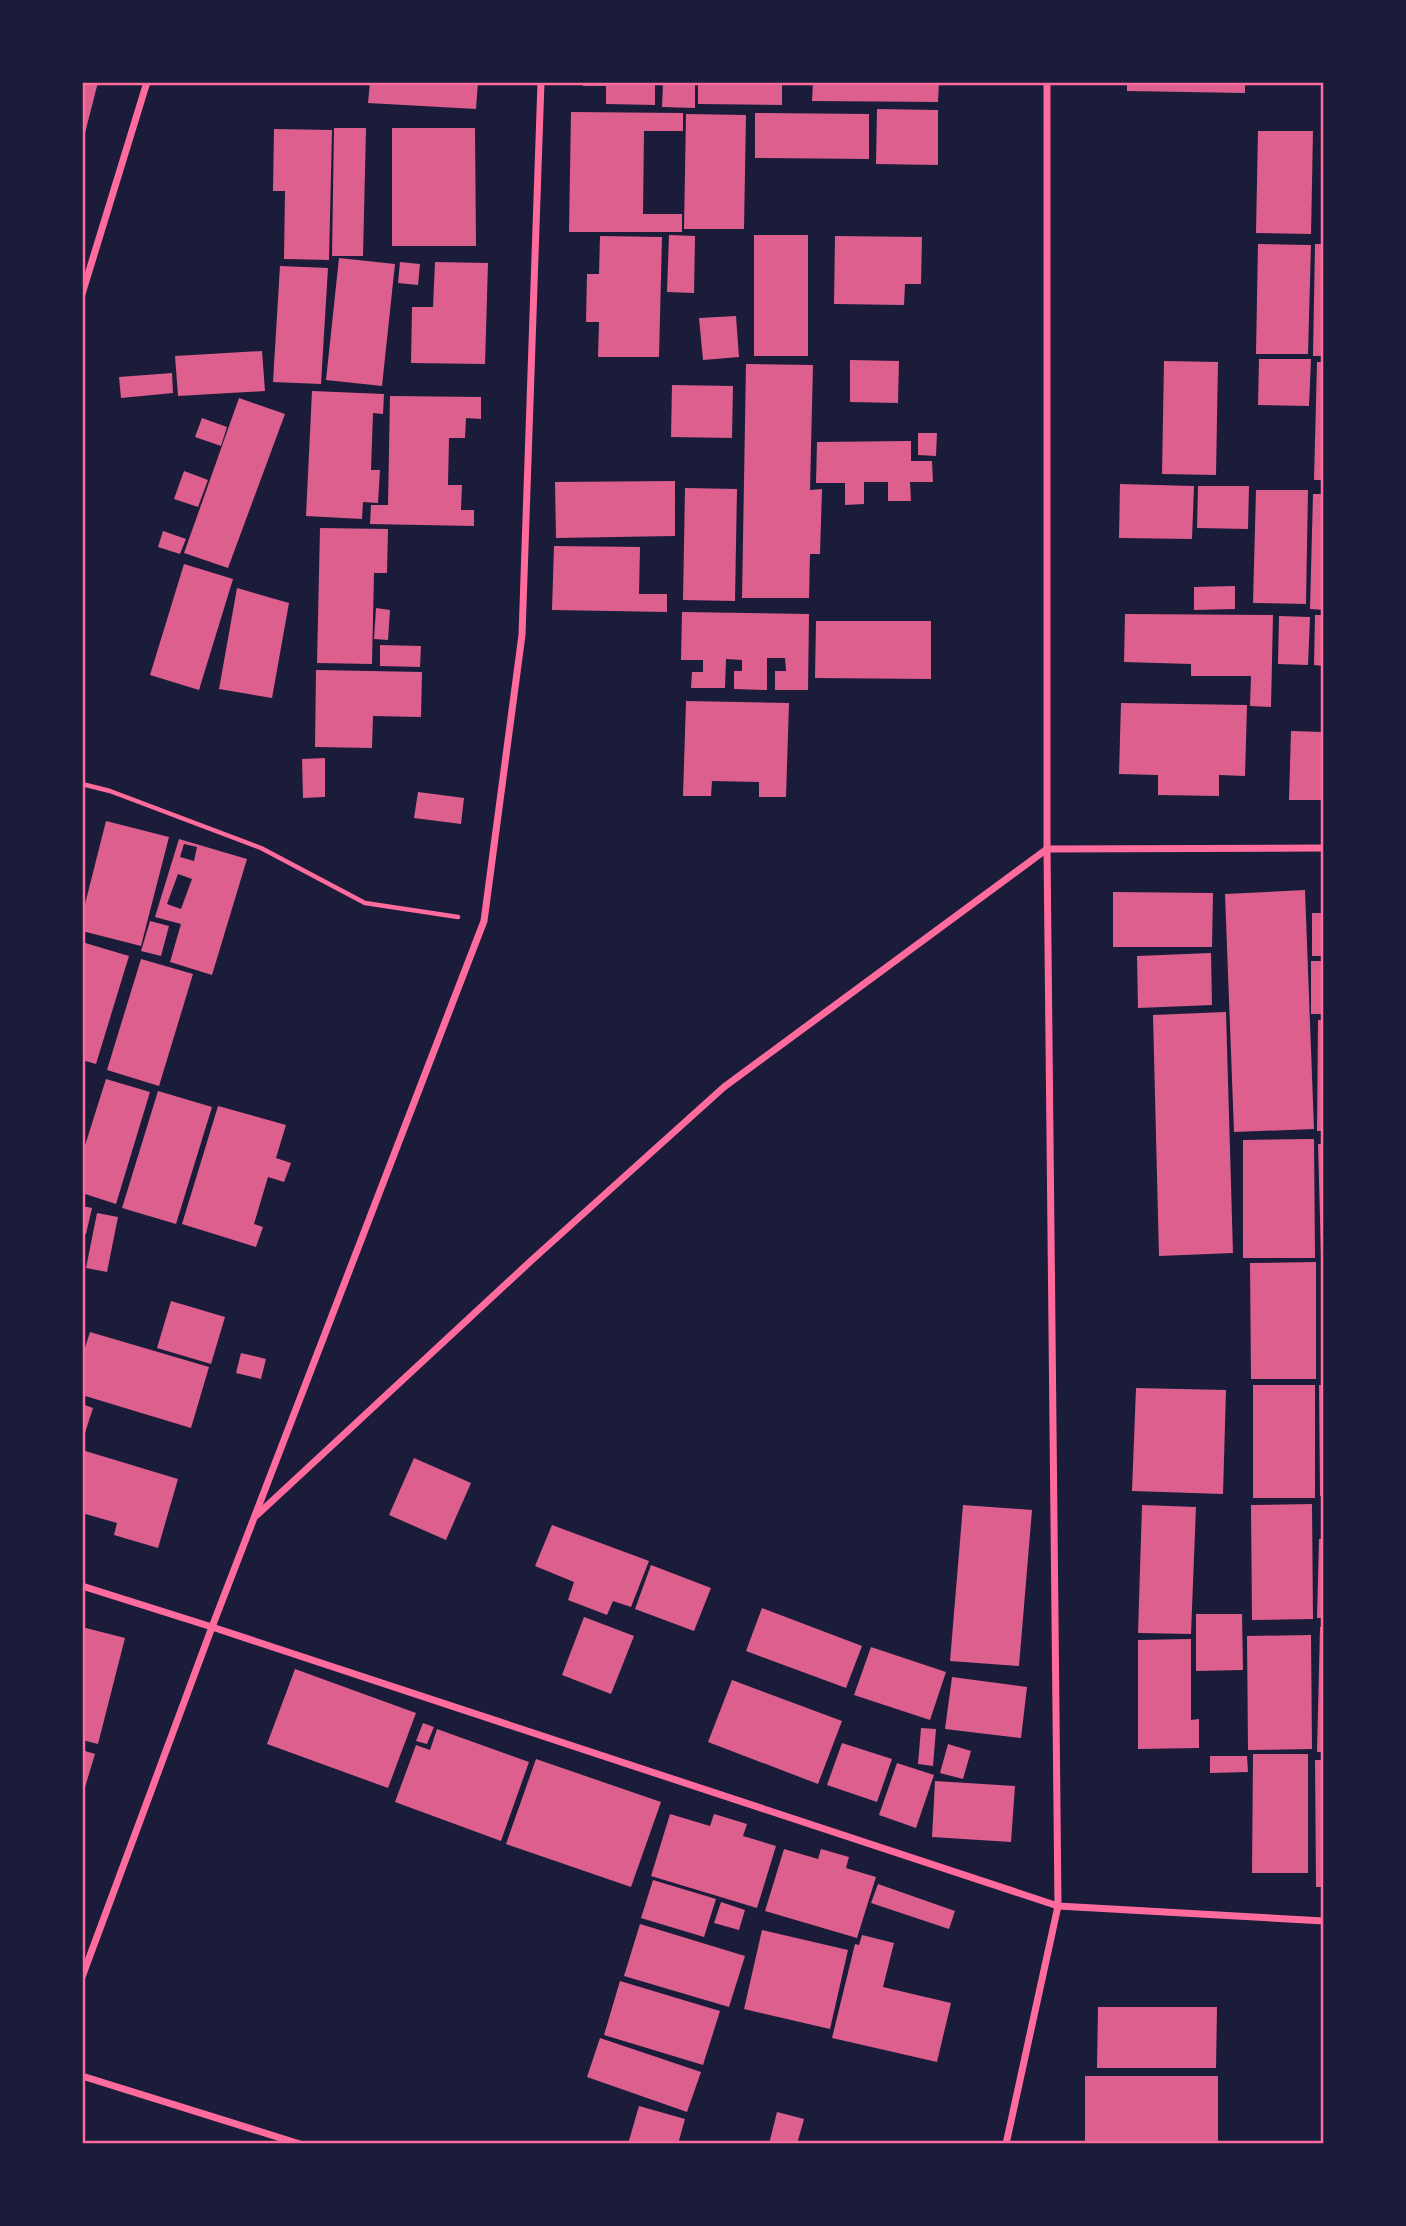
<svg xmlns="http://www.w3.org/2000/svg" width="1406" height="2226" font-family="Karla,sans-serif">
<style>
.building{fill:#dd5f8e;fill-rule:evenodd}
.lines{fill:none;stroke-linecap:round;stroke-linejoin:round}
.path{stroke:#ff6b9d;stroke-width:4.5}
.minor{stroke:#ff6b9d;stroke-width:7}
.neatline{fill:none;stroke:#ff6b9d;stroke-width:2.5}
</style>
<rect width="100%" height="100%" fill="#1b1b3a"/>
<g class="building">
<path d="M82,82H98L83,141H82Z"/>
<path d="M370,82H478L476,109L368,103Z"/>
<path d="M583,82H655V105L606,104V86H583Z"/>
<path d="M663,82H695V108L662,107Z"/>
<path d="M698,82H782V105L698,104Z"/>
<path d="M813,82H939L938,102L812,101Z"/>
<path d="M1127,82H1245V93L1127,91Z"/>
<path d="M877,109L938,110V165L876,164Z"/>
<path d="M571,112L683,113V131H644L643,214H682V232H569Z"/>
<path d="M755,113L869,114V159L755,158Z"/>
<path d="M686,114L746,115L744,229H684Z"/>
<path d="M334,128H366L363,256H332Z"/>
<path d="M392,128H475L476,246H392Z"/>
<path d="M274,129L332,130L329,260L284,259L285,191H273Z"/>
<path d="M1258,131H1313L1311,234L1256,233Z"/>
<path d="M669,235L695,236L694,293L667,292Z"/>
<rect x="754" y="235" width="54" height="121"/>
<path d="M600,236L662,237L659,357H598L599,322H586L587,274H599Z"/>
<path d="M835,236L922,237L921,284H905L904,305L834,304Z"/>
<path d="M1258,244L1311,245L1308,354H1256Z"/>
<path d="M1315,244H1324V356H1313Z"/>
<path d="M339,258L395,264L382,386L326,380Z"/>
<path d="M400,262L420,264L418,285L398,283Z"/>
<path d="M435,262L488,263L485,364L411,363L412,307H433Z"/>
<path d="M280,266L328,268L321,384L273,382Z"/>
<path d="M736,316L739,357L703,360L699,318Z"/>
<path d="M262,351L265,391L178,396L175,356Z"/>
<path d="M1259,359H1311L1309,406L1258,405Z"/>
<path d="M850,360L899,361L898,403L850,402Z"/>
<path d="M1164,361L1218,362L1216,475L1162,474Z"/>
<path d="M1317,362H1324V480H1314Z"/>
<path d="M746,364L813,365L810,490L822,489L820,554H810L809,598H742Z"/>
<path d="M172,373L173,393L121,398L119,377Z"/>
<path d="M672,385L733,386L732,438L671,437Z"/>
<path d="M312,391L384,394L383,414L373,413L371,470H380L378,503L363,502L362,519L306,516Z"/>
<path d="M390,396L481,397V419L466,418L465,438H449L448,485H462L461,510H474V526L370,524L371,505H388Z"/>
<path d="M239,398L285,414L228,568L184,553Z"/>
<path d="M202,418L227,427L221,446L195,437Z"/>
<path d="M918,433H937L936,456L918,455Z"/>
<path d="M911,441V461H932L933,482H910L911,501H888V482H864V504L845,505V483H816L817,442Z"/>
<path d="M184,471L208,480L198,507L174,499Z"/>
<path d="M675,481V536L556,538L555,482Z"/>
<path d="M1120,484L1194,486L1192,539L1119,538Z"/>
<path d="M1198,486H1249L1248,529L1197,528Z"/>
<path d="M685,488L737,489L735,601L683,600Z"/>
<path d="M1256,490H1308L1306,604L1253,603Z"/>
<path d="M1313,494H1324V610L1310,609Z"/>
<path d="M320,528L388,529L387,573H374L372,664L317,663Z"/>
<path d="M163,531L186,539L180,554L158,547Z"/>
<path d="M554,546L640,547L639,594H667V612L552,610Z"/>
<path d="M184,564L233,579L199,690L150,675Z"/>
<path d="M1235,586V609L1194,610V587Z"/>
<path d="M237,588L289,603L272,698L219,689Z"/>
<path d="M376,608L390,610L388,640L374,639Z"/>
<path d="M682,612L809,614L808,690H775V671H786L785,658H767V690L734,689V671H742V660L726,659L725,688H691L692,672H703V660H681Z"/>
<path d="M1125,614L1273,615L1271,707L1250,706L1251,676H1191V664L1124,662Z"/>
<path d="M1315,615H1324V666L1314,665Z"/>
<path d="M1279,616L1310,617L1308,665L1278,664Z"/>
<path d="M816,621H931V679L815,678Z"/>
<path d="M380,645L421,646L420,667L380,666Z"/>
<path d="M316,670L422,672L421,717L373,716L372,748L315,747Z"/>
<path d="M686,701L789,703L786,797H759V782L712,781L711,796H683Z"/>
<path d="M1121,703L1247,705L1245,776L1219,775V796L1158,795V775L1119,774Z"/>
<path d="M1291,731L1324,732V800H1289Z"/>
<path d="M325,758V797L303,798L302,759Z"/>
<path d="M418,792L464,798L461,824L414,818Z"/>
<path d="M106,821L169,837L141,946L82,931V916Z"/>
<path d="M179,839L247,859L212,975L170,962L181,924L155,917ZM184,844L197,847L194,861L180,857ZM178,874L192,879L181,909L167,904Z"/>
<path d="M1305,890L1314,1129L1234,1132L1225,894Z"/>
<path d="M1113,892L1213,893L1212,947H1113Z"/>
<rect x="1312" y="913" width="12" height="43"/>
<path d="M150,921L169,926L161,956L141,951Z"/>
<path d="M82,942L129,956L96,1064L82,1060Z"/>
<path d="M1211,953L1212,1005L1138,1008L1137,956Z"/>
<path d="M141,959L193,974L159,1086L107,1070Z"/>
<rect x="1311" y="961" width="13" height="53"/>
<path d="M1226,1012L1233,1253L1159,1256L1153,1015Z"/>
<path d="M1318,1020H1324V1131H1317Z"/>
<path d="M106,1079L150,1092L116,1204L82,1193V1155Z"/>
<path d="M158,1091L212,1107L176,1224L122,1208Z"/>
<path d="M218,1106L286,1125L276,1158L291,1163L284,1182L268,1177L254,1224L263,1227L256,1247L182,1224Z"/>
<path d="M1314,1139L1315,1258H1243V1140Z"/>
<path d="M1318,1144H1324V1255H1321Z"/>
<path d="M82,1206L92,1208L86,1234L82,1233Z"/>
<path d="M97,1213L118,1217L107,1272L86,1268Z"/>
<path d="M1316,1262V1379H1251L1250,1263Z"/>
<rect x="1321" y="1298" width="3" height="81"/>
<path d="M171,1301L225,1317L211,1364L157,1348Z"/>
<path d="M90,1332L209,1367L191,1428L82,1395V1357Z"/>
<path d="M241,1353L266,1359L261,1379L236,1373Z"/>
<rect x="1253" y="1385" width="62" height="113"/>
<path d="M1319,1385H1324V1496H1320Z"/>
<path d="M1136,1388L1226,1390L1223,1494L1132,1491Z"/>
<path d="M82,1404L93,1408L83,1439H82Z"/>
<path d="M82,1450L178,1479L158,1548L114,1535L117,1523L82,1513Z"/>
<path d="M414,1458L471,1483L446,1540L389,1515Z"/>
<path d="M1312,1504L1313,1619L1252,1620L1251,1505Z"/>
<path d="M963,1505L1032,1510L1019,1666L950,1661Z"/>
<path d="M1142,1505L1196,1507L1191,1634L1138,1633Z"/>
<path d="M552,1525L649,1561L631,1607L613,1601L607,1615L568,1600L574,1582L535,1566Z"/>
<path d="M1319,1539H1324V1618H1317Z"/>
<path d="M651,1565L711,1588L694,1631L635,1609Z"/>
<path d="M762,1608L862,1646L846,1688L746,1651Z"/>
<path d="M1196,1614H1242L1243,1670L1196,1671Z"/>
<path d="M584,1617L634,1636L611,1694L562,1675Z"/>
<path d="M82,1627L125,1638L98,1744L82,1740Z"/>
<path d="M1320,1627H1324V1752H1317Z"/>
<path d="M1311,1635L1312,1749L1248,1750L1247,1636Z"/>
<path d="M1191,1639V1720L1199,1719V1748L1138,1749V1640Z"/>
<path d="M871,1647L946,1672L930,1720L854,1695Z"/>
<path d="M295,1669L416,1713L388,1788L267,1744Z"/>
<path d="M952,1677L1027,1687L1021,1738L945,1729Z"/>
<path d="M732,1680L842,1721L818,1784L708,1742Z"/>
<path d="M423,1723L434,1727L427,1744L416,1741Z"/>
<path d="M921,1728L936,1729L933,1766L918,1764Z"/>
<path d="M437,1729L529,1762L501,1841L395,1802L416,1745L430,1750Z"/>
<path d="M842,1743L892,1759L877,1802L827,1785Z"/>
<path d="M948,1744L971,1751L963,1779L940,1773Z"/>
<path d="M82,1750L95,1754L83,1794H82Z"/>
<path d="M1253,1754H1308V1873H1252Z"/>
<path d="M1210,1756H1247L1248,1772L1210,1773Z"/>
<path d="M536,1759L661,1802L631,1887L506,1844Z"/>
<path d="M1315,1760H1324V1887H1316Z"/>
<path d="M897,1763L934,1775L916,1828L879,1815Z"/>
<path d="M935,1781L1015,1786L1011,1842L932,1837Z"/>
<path d="M670,1814L710,1826L714,1814L747,1824L743,1836L776,1846L757,1908L651,1876Z"/>
<path d="M784,1849L818,1859L821,1849L849,1857L846,1868L876,1877L857,1938L765,1911Z"/>
<path d="M653,1880L716,1899L704,1937L641,1918Z"/>
<path d="M878,1884L955,1911L949,1929L871,1903Z"/>
<path d="M721,1902L745,1910L739,1930L714,1923Z"/>
<path d="M640,1924L745,1956L729,2007L624,1976Z"/>
<path d="M762,1930L848,1950L830,2029L744,2009Z"/>
<path d="M862,1935L894,1943L883,1987L951,2003L937,2062L832,2038L855,1944L859,1945Z"/>
<path d="M620,1981L720,2011L703,2065L604,2035Z"/>
<path d="M1098,2007H1217L1216,2068H1097Z"/>
<path d="M600,2038L701,2072L687,2112L587,2077Z"/>
<rect x="1085" y="2076" width="133" height="68"/>
<path d="M639,2106L685,2119L678,2144H628Z"/>
<path d="M777,2112L804,2119L797,2144H769Z"/>
</g>
<g class="lines">
<path class="path" d="M82,784L110,791L261,848L365,903L458,917"/>
<g class="minor">
<path d="M82,294L147,82"/>
<path d="M257,1515L533,1259L724,1087L1047,849L1324,848"/>
<path d="M82,1586L212,1627L1058,1906L1324,1921"/>
<path d="M82,1977L212,1627L484,921L522,635L541,82"/>
<path d="M82,2076L300,2144"/>
<path d="M1006,2144L1058,1906L1047,849V82"/>
</g>
</g>
<rect width="1406" height="2226" fill="none" stroke="#1b1b3a" stroke-width="168"/>
<rect x="84" y="84" width="1238" height="2058" class="neatline"/>
</svg>
